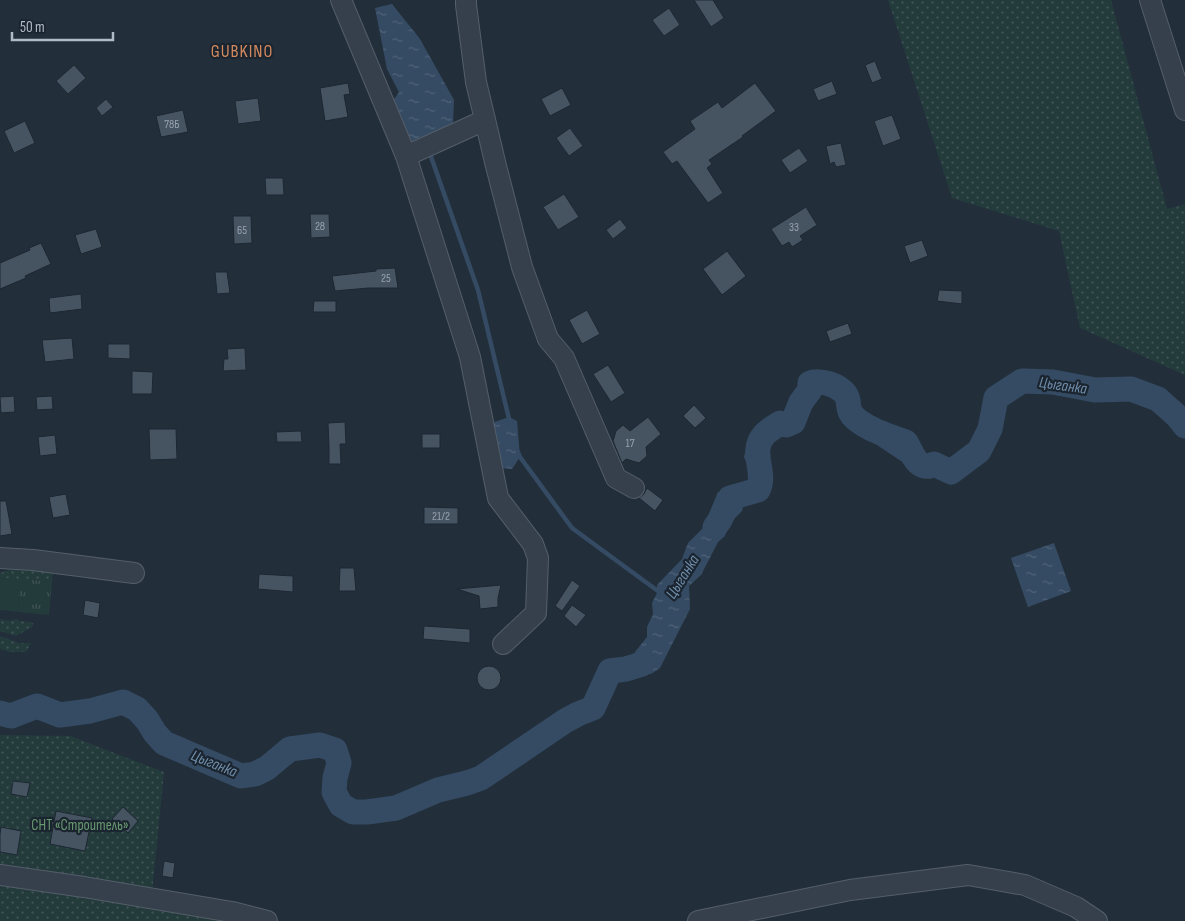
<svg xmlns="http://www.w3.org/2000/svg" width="1185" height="921" font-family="'Sofia Sans Condensed',sans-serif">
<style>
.grass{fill:url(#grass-dots)}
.park{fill:url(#park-tufts)}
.pitch{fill:#243b3c}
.water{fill:url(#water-ripples)}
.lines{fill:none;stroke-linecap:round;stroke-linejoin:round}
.stream{stroke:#354b63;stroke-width:4.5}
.river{stroke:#354b63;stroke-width:25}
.building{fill:#465462;stroke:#1d2732}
.minor-casing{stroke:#545e69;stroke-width:22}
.minor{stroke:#36404c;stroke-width:20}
.labels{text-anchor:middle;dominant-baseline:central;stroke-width:4.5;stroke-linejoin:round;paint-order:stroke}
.number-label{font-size:12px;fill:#96a1ae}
.park-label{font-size:15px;fill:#689970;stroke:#1b2530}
.water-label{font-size:16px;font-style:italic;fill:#708eab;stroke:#1b2530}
.quarter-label{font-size:18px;letter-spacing:1px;fill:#d58a5e;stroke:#1b2530}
</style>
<defs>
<pattern id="grass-dots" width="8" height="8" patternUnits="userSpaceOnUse" patternTransform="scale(1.25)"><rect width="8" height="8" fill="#243b3c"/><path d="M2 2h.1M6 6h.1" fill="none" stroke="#415557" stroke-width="1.8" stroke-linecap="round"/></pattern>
<pattern id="park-tufts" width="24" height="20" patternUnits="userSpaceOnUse" patternTransform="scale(1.25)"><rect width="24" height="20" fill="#243b3c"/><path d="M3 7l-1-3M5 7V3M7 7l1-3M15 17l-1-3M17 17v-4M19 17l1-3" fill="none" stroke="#415557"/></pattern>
<pattern id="water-ripples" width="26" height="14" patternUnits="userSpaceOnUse" patternTransform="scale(1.25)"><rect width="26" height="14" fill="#354b63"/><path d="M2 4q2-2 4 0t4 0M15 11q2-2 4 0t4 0" fill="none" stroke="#506378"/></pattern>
</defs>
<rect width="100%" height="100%" fill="#222f3b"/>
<g class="grass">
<path d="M888,0H1111L1167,209L1185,204V375L1080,328L1059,231L952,198Z"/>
<path d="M18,567L53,571L52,582L0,578V573Z"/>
<path d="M0,619L10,621L16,619C22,623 29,620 34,624L32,627L16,636L0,631Z"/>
<path d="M0,636L19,643H31L26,652H9L0,649Z"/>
<path d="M0,735L70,736L164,772L151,903L253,921H0Z"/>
</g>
<path class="park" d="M18,579L52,582L49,615L19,612Z"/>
<path class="pitch" d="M0,578L18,579L19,612L0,610Z"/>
<g class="water">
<path d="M392,4L420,39L454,100L453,124L424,138L409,142L390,105L399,92L387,69L375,8Z"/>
<path d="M509,417L517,421L520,457L512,469L497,468L489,424Z"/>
<path d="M854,418L902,436L910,441L924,456L929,466V473L919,472L907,465L856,431L849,421Z"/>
<path d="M760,432L769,440L771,444L763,466L753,469L748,466L744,457L746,449Z"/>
<path d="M723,491L730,498L743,506L742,511L727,526L725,536L718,542L701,575L689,586L690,609L660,668L651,674H614L610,671L613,666H628L635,652L647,637V627L653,614L652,603L657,593V585L682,559L688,543L703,528L718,492Z"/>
<path d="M1054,543L1071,591L1028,607L1011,558Z"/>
</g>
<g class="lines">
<g class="stream">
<path d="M429,151L478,290L510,423"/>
<path d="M518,452L520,457L572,528L662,594"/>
</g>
<g class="river">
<path d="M715,527L720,520L730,498L758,490C767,473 749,452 764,435C768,430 775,427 780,423L786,425L793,422L801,402L810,390V383C820,379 839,385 846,395C851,403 845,410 856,419C871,431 889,436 906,442C912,453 918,473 934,464L951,472L979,451L990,429L996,398L1022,381L1053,382L1095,390L1131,389L1158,399L1177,416L1185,426"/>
<path d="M0,713L11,716L37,706L60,715L90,711L123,702L137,709L147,720L155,733L164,743L241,776L255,774L267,768L279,758L290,749L320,745L335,750L339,763L335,778L334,792L341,805L353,812H367L396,808L438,790L467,783L481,778L565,721L578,714L593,708L610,671L626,669L642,664"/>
</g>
</g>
<g class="building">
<path d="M694,0H713L724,18L711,27Z"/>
<path d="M669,8L680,25L664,36L652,20Z"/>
<path d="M875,61L882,79L872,83L865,65Z"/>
<path d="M74,65L86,78L68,94L56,81Z"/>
<path d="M832,81L837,94L818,101L813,89Z"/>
<path d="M348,83L350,94L344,95L348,117L325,121L320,88Z"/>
<path d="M755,83L776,111L742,136L743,137L709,160L712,164L707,168L723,193L708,203L677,161L672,164L663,152L695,129L690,121L718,102L722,108Z"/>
<path d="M562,88L571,105L550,116L541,99Z"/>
<path d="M258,98L261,121L238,124L235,101Z"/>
<path d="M106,99L113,107L102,116L96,108Z"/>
<path d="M183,110L188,132L161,137L156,116Z"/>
<path d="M892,115L901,139L883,146L874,121Z"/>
<path d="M25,121L35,143L14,153L4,131Z"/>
<path d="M570,128L583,146L569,156L556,138Z"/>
<path d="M841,143L846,165L836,167L834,162L830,164L826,146Z"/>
<path d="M799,148L808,161L790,173L781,160Z"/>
<path d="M265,178H283L284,195H266Z"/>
<path d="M564,194L579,217L558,230L543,207Z"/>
<path d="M806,207L817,225L800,236L803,240L792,247L789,242L782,246L771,229Z"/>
<path d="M310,214H329L330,237L311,238Z"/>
<path d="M233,216H251L252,243L234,244Z"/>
<path d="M620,219L627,228L613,239L606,230Z"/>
<path d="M96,229L102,247L81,254L75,235Z"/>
<path d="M922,240L928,256L910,263L904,246Z"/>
<path d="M41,243L51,264L25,276L26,278L0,289V263L30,250L29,248Z"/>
<path d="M727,251L746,276L722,295L703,269Z"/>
<path d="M395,268L398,288H368L335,291L332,276L376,271V269Z"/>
<path d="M215,272H227L230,293L217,294Z"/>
<path d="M939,290L962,291V304L937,301Z"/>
<path d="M81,294L82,309L50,313L49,298Z"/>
<path d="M314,301H336V312H313Z"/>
<path d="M587,310L600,334L582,344L569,320Z"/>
<path d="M848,323L852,334L830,342L826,331Z"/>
<path d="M72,338L74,359L45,362L42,340Z"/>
<path d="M108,344H130V359L108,358Z"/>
<path d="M245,348L246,370L223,371L224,359H228L227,349Z"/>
<path d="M608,365L625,393L611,402L593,374Z"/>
<path d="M132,371L153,372L152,394H132Z"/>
<path d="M14,396L15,412L1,413L0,397Z"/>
<path d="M52,396L53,409L37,410L36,397Z"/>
<path d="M694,405L706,418L695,428L683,416Z"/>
<path d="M648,417L661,434L646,447L647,456L639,463L626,459L622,463L613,441L616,431L623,425L630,431Z"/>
<path d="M345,422L346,444H340L341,464H329V446L328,423Z"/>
<path d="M149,429H176L177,459L150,460Z"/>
<path d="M301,431L302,442H277L276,432Z"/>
<rect x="422" y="434" width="18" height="14"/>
<path d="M55,435L57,454L40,456L38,437Z"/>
<path d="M647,488L663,500L655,511L639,498L644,494Z"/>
<path d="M66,494L70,515L53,518L49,497Z"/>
<path d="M0,501H6L12,534L0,536Z"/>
<path d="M424,507L458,508V524H424Z"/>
<path d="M340,568H354L356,591H339Z"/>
<path d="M259,574L293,576V592L258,589Z"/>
<path d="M572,580L580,586L562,611L555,606Z"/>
<path d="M501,585L498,598V607L480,609L479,596L457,589Z"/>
<path d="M85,600L100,603L98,618L83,615Z"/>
<path d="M572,605L586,615L576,627L564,616Z"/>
<path d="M424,626L470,629V643L423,639Z"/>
<circle cx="489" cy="678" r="12"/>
<path d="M13,781L30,783L27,797L11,794Z"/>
<path d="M123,807L138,821L128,833L112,819Z"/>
<path d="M56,811L92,818L85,851L50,844Z"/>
<path d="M1,827L21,831L17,855L0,852V834Z"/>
<path d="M164,861L175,863L173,878L162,876Z"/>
</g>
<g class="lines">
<g class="minor-casing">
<g id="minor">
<path d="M341,0L406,156L470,357L498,498L533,544L538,558L536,613L503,644"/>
<path d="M466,0V5L476,82L496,166L522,267L548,339L564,358L616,478L634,488"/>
<path d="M1150,0L1185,110"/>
<path d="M406,156L485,120"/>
<path d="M0,558L33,560L134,573"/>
<path d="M0,875L84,887L232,912L267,921"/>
<path d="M698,921L850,890L968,875L1025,885L1076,907L1097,921"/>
</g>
</g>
<use href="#minor" class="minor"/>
</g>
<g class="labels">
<g class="number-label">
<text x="172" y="124">78Б</text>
<text x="320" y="226">28</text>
<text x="794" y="227">33</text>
<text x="242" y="230">65</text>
<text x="386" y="278">25</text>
<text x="630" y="443">17</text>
<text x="441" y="516">21/2</text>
</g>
<g class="park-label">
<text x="80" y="825">СНТ «Строитель»</text>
</g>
<g class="water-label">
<text transform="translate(1063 386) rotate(8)">Цыганка</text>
<text transform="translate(683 577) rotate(-58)">Цыганка</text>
<text transform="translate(214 764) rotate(22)">Цыганка</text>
</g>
<g class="quarter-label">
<text x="242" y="51">GUBKINO</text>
</g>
</g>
<path d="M12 32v8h101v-8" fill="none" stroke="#b1bbc7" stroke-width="2.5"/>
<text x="20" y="32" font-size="15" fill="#b1bbc7" stroke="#1b2530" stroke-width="4" paint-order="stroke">50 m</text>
</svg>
